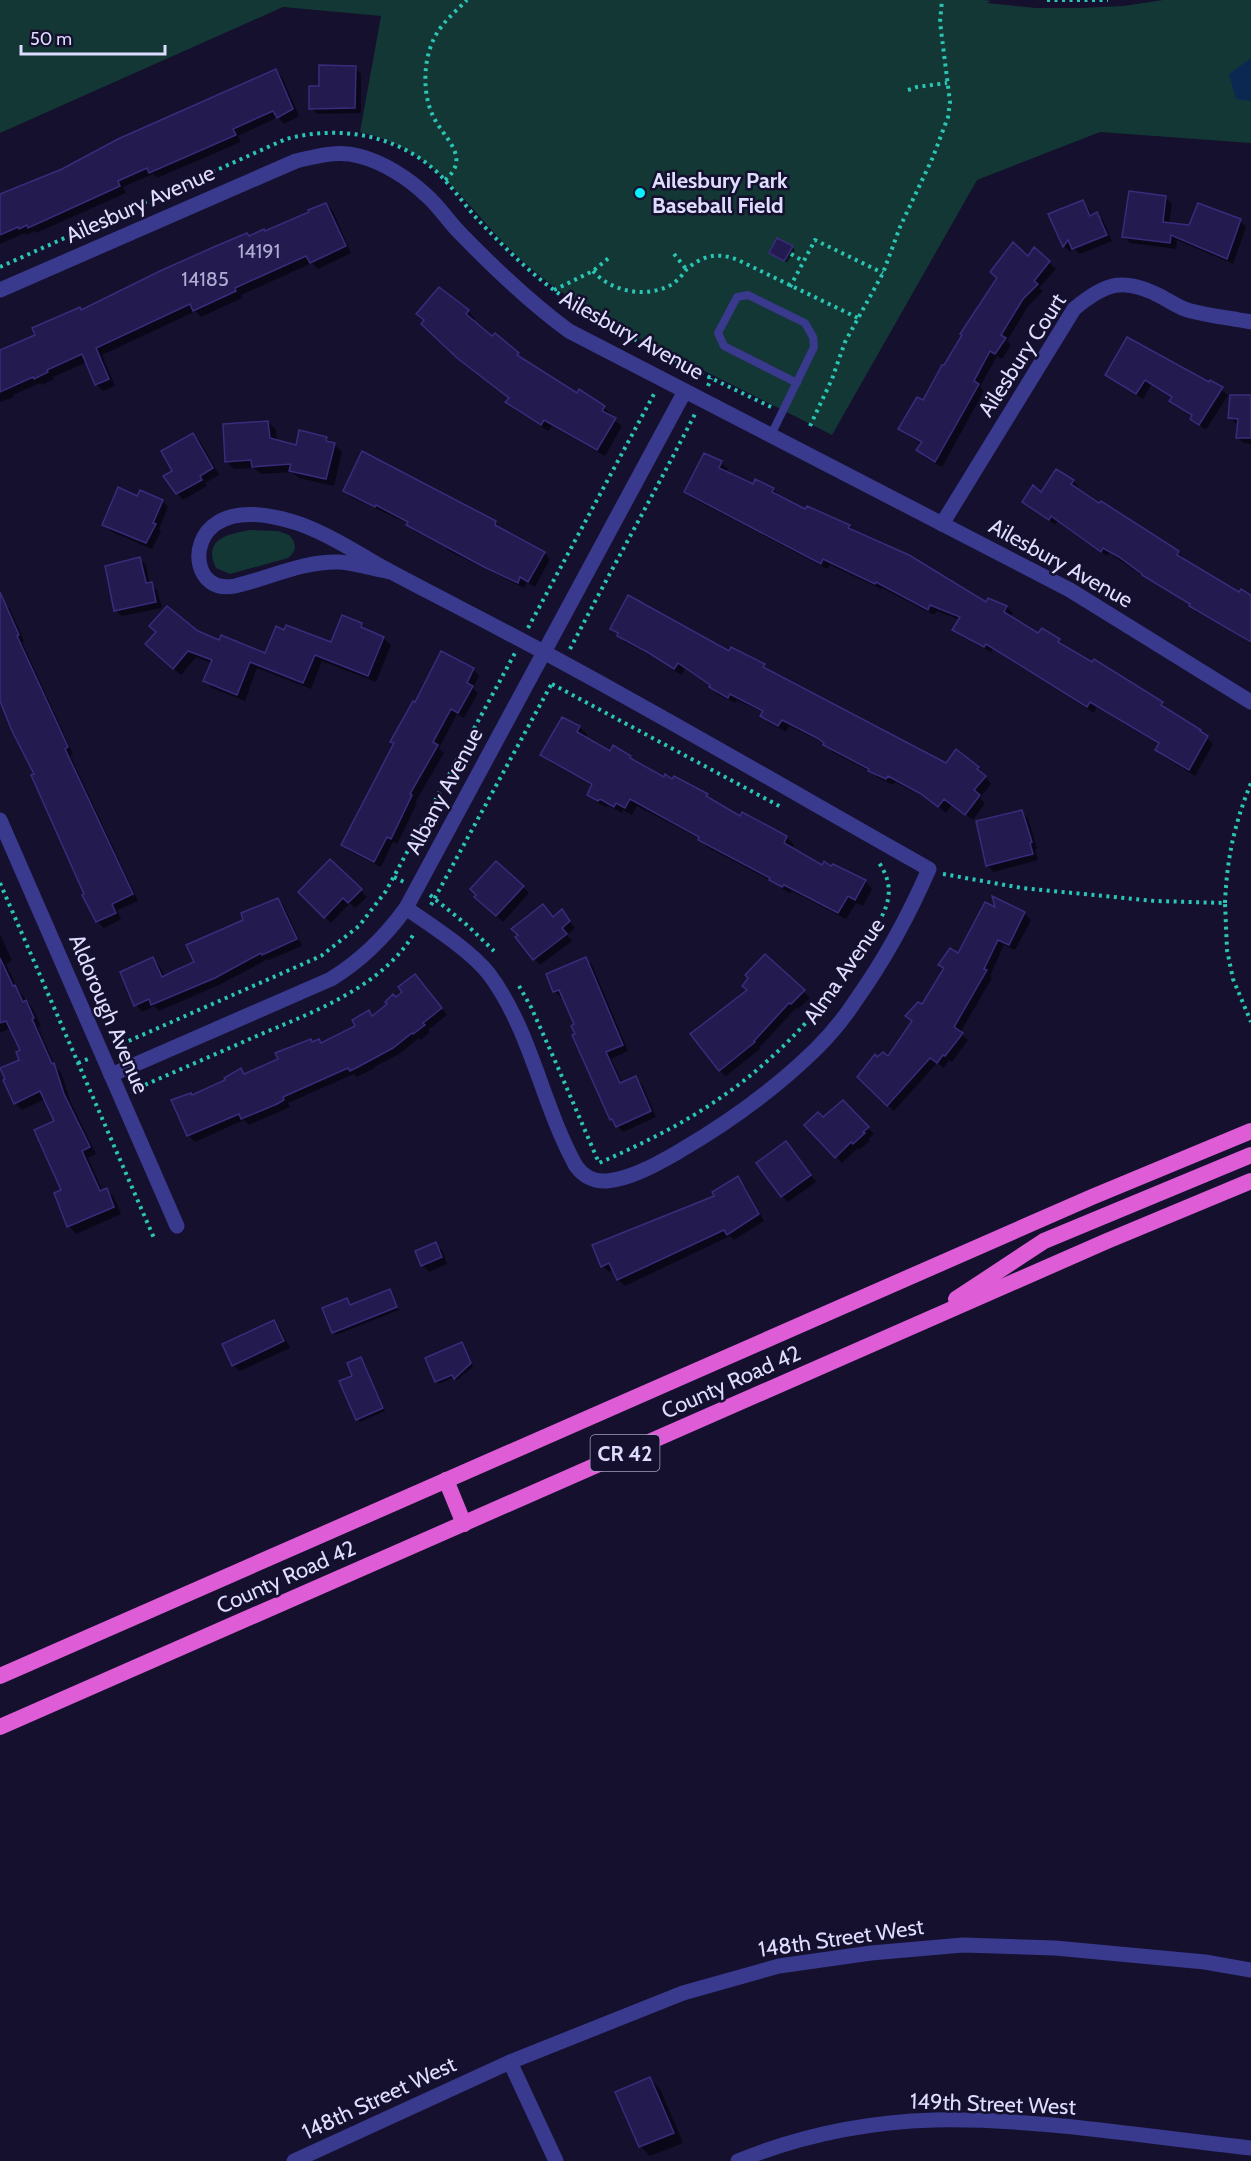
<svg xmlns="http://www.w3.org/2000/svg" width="1251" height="2161" font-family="Cabin,sans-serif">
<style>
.green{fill:#133734}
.water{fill:#0a2852}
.shadow{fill:#0007}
.building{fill:#231b4f;stroke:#382c7c;stroke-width:1.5}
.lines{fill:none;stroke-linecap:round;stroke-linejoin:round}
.path{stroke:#2ac5b5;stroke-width:4;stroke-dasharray:3 4.5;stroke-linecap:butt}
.service{stroke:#39398e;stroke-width:8}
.minor{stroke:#39398e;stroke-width:15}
.trunk{stroke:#de5dd7;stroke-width:16}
.poi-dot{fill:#08f1ff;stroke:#14102d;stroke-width:2}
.labels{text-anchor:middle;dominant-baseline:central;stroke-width:5;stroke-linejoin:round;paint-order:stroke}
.number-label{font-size:20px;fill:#afacd3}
.shield{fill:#14102d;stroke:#a19fc0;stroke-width:1.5}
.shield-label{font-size:21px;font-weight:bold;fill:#dedcff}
.poi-label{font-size:22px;font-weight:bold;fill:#dedcff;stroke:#14102d;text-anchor:start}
.street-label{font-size:22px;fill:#dedcff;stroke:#14102d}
</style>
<rect width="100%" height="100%" fill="#14102d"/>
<g class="green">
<path d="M0,0H984L991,1L987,3L1036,8H1079L1123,6L1163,0H1251V143L1100,132L977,180L832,435C783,410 734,386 686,362C652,345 617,329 585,308C559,291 533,272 510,249C459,198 435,150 360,132L381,16L283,7L0,133Z"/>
<path d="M250,530L278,531L289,535C297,543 297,551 288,558L230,574L216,568C202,539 228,534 250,530Z"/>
</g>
<path class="water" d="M1251,58V101L1236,99L1229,74Z"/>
<g class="shadow">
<path d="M355,67L361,74V113L317,114L311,108Z"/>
<path d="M276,70L282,77L299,116L284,124L278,117L238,136L241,142L157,178L153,174L123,187L126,193L36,233L34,231L27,235L25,233L0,244V196L62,170Z"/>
<path d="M1166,198L1172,204L1169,224L1190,227L1240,221L1246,227L1233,264L1177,240L1176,249L1130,243L1124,237Z"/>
<path d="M1082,202L1089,209L1092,216L1096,214L1103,220L1112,241L1080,254L1073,248L1070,252L1064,246L1050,215Z"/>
<path d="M326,204L333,211L351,253L318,269L312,263L241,295L242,298L201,317L196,311L102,355L115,386L103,391L96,384L87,362L53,377L54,379L42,385L40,383L13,395L14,397L0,402V351L37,335L80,309L82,311L250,237L265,233Z"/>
<path d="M792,247L795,250L787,263L771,253Z"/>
<path d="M1034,249L1056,269L1039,288L1043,291L1029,305L1007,341L1011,345L1002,359L997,356L980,387L984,391L942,467L924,457L918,450L922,444L907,435L900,429L923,402L945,367Z"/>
<path d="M439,289L468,311L475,319L473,322L493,338L495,335L525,361L577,395L604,407L611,415L610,417L622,426L605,456L552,426L548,431L514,409L507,402L510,399Z"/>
<path d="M1107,375L1209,384L1211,382L1228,395L1206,430L1191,419L1193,417L1178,407L1171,401L1173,399L1151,385L1143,399L1114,381Z"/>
<path d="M1251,397V444L1244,443L1237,437L1239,424H1236L1230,417Z"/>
<path d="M268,422L276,430L277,441L297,446L326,438L334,444L342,452L334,486L299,478L292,472L261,474L254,468L234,469L226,461Z"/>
<path d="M193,435L200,441L219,475L205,483L207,486L183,500L177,493L174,471Z"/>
<path d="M721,463L728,469L726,473L754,486L756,481L773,489L780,496L779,498L806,511L849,526L855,532L986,604L1006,607L1013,613L1010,617L1039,635L1059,640L1066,646L1065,648L1162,703L1168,711L1200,731L1213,744L1195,776L1163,756L1157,750L1160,745L1097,707L1094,713L993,649L991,652L961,636L954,629L960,620L937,611L934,615L882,588L881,589L830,565L827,569L692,498L686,492Z"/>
<path d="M1073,481L1078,486L1077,489L1178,553L1184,558L1183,560L1240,594L1251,597V644L1230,629L1196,612L1191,605L1149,580L1109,553L1107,556L1057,521L1055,525L1024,502Z"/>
<path d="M345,490L496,523L502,529L544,553L550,559L535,587L527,582L524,588L449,551L445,547L414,531L409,524L351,497Z"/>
<path d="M138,498L162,501L168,507L159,529L161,531L152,549L110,531L104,524Z"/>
<path d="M140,559L146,565L150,584L157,590L162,608L122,616L115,610Z"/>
<path d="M0,593L6,605L10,609L24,641L22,642L73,754L70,755L138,901L117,910L121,919L104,928L97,921L84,896L86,894L0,697Z"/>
<path d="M361,625L368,631L383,638L391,645L376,682L322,661L311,689L257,668L245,701L212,688L205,680L212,663L196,657L181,675L154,651L197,633L220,642L266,655L332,644Z"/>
<path d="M611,629L729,653L764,666L771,673L946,765L956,751L978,768L991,784L980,798L985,803L973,820L952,804L946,813L930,800L895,782L893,785L877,777L871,772L832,752L826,744L789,726L786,732L769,723L762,716L764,713L737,700L735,703L717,694L711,686L685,669L681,675L658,659L625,642Z"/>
<path d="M473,669L479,676L473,688L478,693L464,718L457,714L439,748L444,753L416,801L417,803L397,844L393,842L381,867L349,851L343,845L395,744L392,741L415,704Z"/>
<path d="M562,719L580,727L587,735L585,738L610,753L630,757L635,763L665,779L707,795L714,802L740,818L786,837L794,845L791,849L823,867L865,881L872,889L863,906L856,903L846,919L799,895L791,891L790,894L773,882L707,847L700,839L637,806L632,815L623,810L622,813L608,805L606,807L596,802L589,794L593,786L550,762L542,755Z"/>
<path d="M1021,812L1028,818L1037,849L1035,850L1038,860L994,872L987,865Z"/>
<path d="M330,861L367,897L355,908L350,903L331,923L300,892Z"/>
<path d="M523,887L529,893L503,922L482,903Z"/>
<path d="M278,899L284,906L302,946L269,960L268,959L221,984L159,1011L154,1006L142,1012L136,1005L122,972L153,959L159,965L165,977L196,963L245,921Z"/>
<path d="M543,906L554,918L562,911L575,928L567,935L572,941L540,965L517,938Z"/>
<path d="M997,910L1024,913L1031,920L1015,950L1004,945L990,976L992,978L960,1033L968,1040L952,1062L949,1060L944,1068L937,1063L894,1111L859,1077L878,1059L888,1058L945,969L940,964L959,955Z"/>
<path d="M0,934L12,961L6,964L17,988L33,1009L41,1026L38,1027L56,1068L61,1072L71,1103L96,1154L88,1158L103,1192L106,1190L114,1197L121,1214L76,1234L69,1226L56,1193L63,1190L56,1122L45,1099L22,1110L15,1103L22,1051L11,1028L0,1033Z"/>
<path d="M765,956L810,998L798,1009L796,1008L759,1048L760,1049L726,1076L720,1070L749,991L750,978Z"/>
<path d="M586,959L592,965L628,1051L611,1059L623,1084L636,1078L642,1084L656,1117L623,1132L611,1119L577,1035L576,1025L563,996L561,998L555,991Z"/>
<path d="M421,982L447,1015L428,1030L430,1032L421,1040L419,1038L399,1054L374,1067L375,1068L357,1077L354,1074L288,1103L290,1107L249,1125L244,1120L195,1142L189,1136L173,1101L192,1096L227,1081L241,1070L246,1075L319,1041L323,1044L357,1027L369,1012L374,1017Z"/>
<path d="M843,1102L874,1134L868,1139L870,1141L860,1149L858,1148L842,1163L836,1157L823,1119Z"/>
<path d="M792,1149L816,1182L788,1202L782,1196Z"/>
<path d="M738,1178L744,1184L764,1221L734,1240L730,1236L625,1286L618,1279L614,1270L609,1272L603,1266L716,1196Z"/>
<path d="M435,1244L442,1250L447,1264L429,1272L423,1265L417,1252Z"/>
<path d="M390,1290L399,1310L336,1335L333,1333L324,1309L347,1299L351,1306Z"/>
<path d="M274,1322L280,1328L290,1348L240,1371L233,1365Z"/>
<path d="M462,1343L473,1367L457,1380L454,1377L439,1384L436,1381Z"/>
<path d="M360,1359L385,1411L360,1422L341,1382L354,1377Z"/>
<path d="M650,2079L660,2089L683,2143L650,2156L640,2146Z"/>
</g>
<g class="building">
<path d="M319,65L356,66L355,108L309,109V86H319Z"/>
<path d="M276,69L293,109L277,118L273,111L233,129L236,135L149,173L147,168L118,181L120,186L28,228L27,225L19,229L18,227L0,235V194L62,169L118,139Z"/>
<path d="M1129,191L1166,196L1163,222L1189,225L1198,203L1241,219L1227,259L1171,235L1170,243L1122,237Z"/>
<path d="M1083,200L1090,216L1097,212L1107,235L1072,249L1068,240L1063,247L1048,214Z"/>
<path d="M326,203L346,246L310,263L306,256L235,288L236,291L193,311L190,304L96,348L109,379L95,385L82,354L47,370L48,372L34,379L33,377L0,392V350L35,335L32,328L80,307L81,310L160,271L216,246L247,233L249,236L264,229L265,231L309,212L308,210Z"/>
<path d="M777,238L793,246L784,261L769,253Z"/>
<path d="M1013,242L1028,256L1034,247L1050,261L1034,281L1038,284L1023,299L1001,335L1006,338L995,354L990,351L974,381L979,384L935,462L916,450L922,442L898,429L917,397L923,400L942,365H944L962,335L960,334L997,278L990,272Z"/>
<path d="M439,287L469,310L466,314L492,336L495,333L519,353L517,355L577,393L579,389L605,406L602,411L616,418L597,450L544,420L541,425L505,402L509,398L457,358L421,324L424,320L416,314Z"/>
<path d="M1127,337L1209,382L1210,380L1223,387L1199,425L1190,419L1192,415L1169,401L1172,397L1145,380L1136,394L1105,375Z"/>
<path d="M1230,395H1251V438H1236L1238,419L1228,418Z"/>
<path d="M268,421L270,438L296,445L299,430L327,437L326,441L335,443L326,479L289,471L291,464L252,467L251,460L225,462L223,424Z"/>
<path d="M193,433L213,468L200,476L202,480L176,494L163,476L172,471L161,451Z"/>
<path d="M362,451L496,521L495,525L545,552L528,582L520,577L518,583L484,567L406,525L408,522L376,505L375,507L343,491Z"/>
<path d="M704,453L722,461L719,468L753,484L755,479L774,488L772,492L805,509L807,506L850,525L848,528L909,555L986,602L988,598L1007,606L1004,612L1038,633L1042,628L1060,639L1058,642L1092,662L1094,659L1163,702L1161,705L1201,730L1200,731L1208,736L1189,770L1155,750L1159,743L1090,702L1087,707L986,644L984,647L952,630L960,617L930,605L928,610L876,582L875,584L823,559L821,564L684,492Z"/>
<path d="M1056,469L1074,480L1071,484L1099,503L1101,501L1179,551L1177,555L1239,592L1241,589L1251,595V642L1189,606L1190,604L1142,575V574L1119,557L1103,548L1101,552L1051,516L1049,520L1022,502L1033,485L1041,492Z"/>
<path d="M118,487L137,496L140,490L163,500L153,523L156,524L146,543L102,525Z"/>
<path d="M140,557L146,583L152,582L156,602L114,611L105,566Z"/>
<path d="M0,592L19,635L17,636L68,747L65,749L133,894L112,904L116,913L96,922L82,895L84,894L31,775L34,774L12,731L0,701Z"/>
<path d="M628,595L729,651L731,647L765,664L763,667L946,763L956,749L979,767L977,769L986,776L974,790L980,795L965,815L944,799L938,807L921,794L888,776L886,779L868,771L869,769L823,745L824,743L817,738L782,720L778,726L760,716L763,711L730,694L728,698L709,687L710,685L678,663L674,669L649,653L617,636L618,633L610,629Z"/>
<path d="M167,606L198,631L219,640L221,635L265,653L276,626L284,630L286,625L331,642L342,615L362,623L361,627L384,637L368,676L315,655L303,683L250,662L237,695L203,681L212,660L188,651L173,669L145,644L156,632L149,626Z"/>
<path d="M441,651L474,668L467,683L473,686L458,713L451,709L433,742L438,745L410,794L412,795L391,839L387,837L374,862L341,845L394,743L390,742L413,701L415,702Z"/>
<path d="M562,717L580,726L577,732L610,751L613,745L631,756L630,758L664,777L665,774L672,779L674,776L708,794L706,796L740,816L742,812L787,836L784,843L822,865L824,861L831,866L833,864L866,880L855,900L848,896L838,913L790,888L784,885L782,887L769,880L770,878L698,840L699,837L630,799L625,808L616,803L614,807L600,799L598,801L587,795L592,784L540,755Z"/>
<path d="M1022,810L1032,842L1030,843L1033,854L986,866L976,821Z"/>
<path d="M330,859L362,889L348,903L343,898L324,918L298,892Z"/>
<path d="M496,861L524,886L496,916L474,897L476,895L470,889Z"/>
<path d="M992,896L1025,912L1009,945L998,940L984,969L987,970L954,1027L963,1033L945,1056L943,1055L937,1063L930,1058L887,1106L857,1077L875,1054L877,1057L883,1052L888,1056L912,1021L905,1016L918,1002L922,1004L944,968L938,965L950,948L958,953L985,902L995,907Z"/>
<path d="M278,898L297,939L262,955L261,953L215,978L151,1005L149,999L134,1006L120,972L153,957L162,977L176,970L194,962L186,945L243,920L241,913Z"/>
<path d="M543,904L553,917L562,909L570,921L562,928L567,934L533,960L515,937L518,935L511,929Z"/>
<path d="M765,954L805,990L791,1004L789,1003L754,1041L755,1042L719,1071L690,1034L747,990L742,986L748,978L745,975Z"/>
<path d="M586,957L623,1045L606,1052L620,1083L636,1076L651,1111L616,1127L612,1119L610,1120L572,1035L575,1034L571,1026L574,1024L559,990L553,992L546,974Z"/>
<path d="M0,958L13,986L15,985L23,1002L26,1000L34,1018L32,1019L52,1064L54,1063L64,1094L90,1147L82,1151L100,1191L107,1188L114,1207L67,1227L54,1193L61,1190L34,1130L54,1121L40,1091L14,1104L3,1080L5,1079L0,1068L19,1060L16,1052L20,1050L6,1021L0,1023Z"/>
<path d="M415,974L442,1008L423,1023L425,1025L413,1034L412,1033L393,1048L356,1068L350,1071L348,1068L283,1097L284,1100L277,1104L241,1119L239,1114L187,1136L171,1100L191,1093L192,1095L225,1080L224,1078L241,1068L244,1074L278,1059L275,1053L311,1039L312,1042L319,1039L321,1043L355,1026L352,1020L369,1010L372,1016L387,1004L385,1002L393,994L396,997L402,992L398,987Z"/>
<path d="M843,1100L869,1127L863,1132L865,1133L853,1144L851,1142L835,1158L804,1125L818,1112L823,1117Z"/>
<path d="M786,1141L811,1175L781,1197L756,1163Z"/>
<path d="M738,1176L759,1214L727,1235L724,1230L617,1280L609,1263L601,1267L592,1245L714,1196L712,1192Z"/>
<path d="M436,1242L442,1257L421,1266L415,1251Z"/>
<path d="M390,1289L397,1307L332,1333L322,1308L347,1298L350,1305Z"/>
<path d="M274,1320L284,1341L232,1366L222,1344Z"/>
<path d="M462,1342L471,1363L454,1379L452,1375L435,1382L425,1358Z"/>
<path d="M361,1357L383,1408L356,1420L339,1381L352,1376L347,1363Z"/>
<path d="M650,2077L674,2133L639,2147L615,2092Z"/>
</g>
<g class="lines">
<g class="path">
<path d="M1047,0H1108"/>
<path d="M908,90L917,87L947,83"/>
<path d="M445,180C472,157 444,139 433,116C423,95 423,65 432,43C439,25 454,13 467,0"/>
<path d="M674,254L687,270"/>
<path d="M791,254L803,261"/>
<path d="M0,267L286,139C339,125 398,134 439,174C454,189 466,207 480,222C504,247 530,273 558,293C625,339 699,372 771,407"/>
<path d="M593,271C612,293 650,299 674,283C679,279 683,274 687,269C703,255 718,252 738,260L858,318"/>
<path d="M790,287L815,240L883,273"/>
<path d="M554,290L593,271L611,256"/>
<path d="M669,366L673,359"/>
<path d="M708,386L711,378"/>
<path d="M810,426L832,379L845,342L883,273L900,227L933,157L948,117L950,102L940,22L942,0"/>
<path d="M528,628L654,394"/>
<path d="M570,649C611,570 655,492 696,412"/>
<path d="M552,684L781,807"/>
<path d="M943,874L1022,888L1155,901L1225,903L1227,950L1233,979L1251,1022"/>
<path d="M394,877L404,882"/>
<path d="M0,883L154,1238"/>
<path d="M430,895L467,925L494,951"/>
<path d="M1225,903C1227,858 1234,825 1251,783"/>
<path d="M431,905L552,683"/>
<path d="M519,986L531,1007L556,1063L599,1163C642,1144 685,1123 723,1096C782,1055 831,1000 868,939C875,927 884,916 887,903C892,887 886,872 877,860"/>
<path d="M115,1047L321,956L359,926L386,891L515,653"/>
<path d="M78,1063L88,1059"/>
<path d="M136,1081L138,1088C176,1071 214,1055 252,1038C310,1013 381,989 415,932"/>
</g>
<path class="service" d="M771,435L814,347L813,337L805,323L748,295L737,297L718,333L724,346L797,383"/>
<g class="minor">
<path d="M0,290L296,161C317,156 338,150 359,156C383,162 408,178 426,195C439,206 448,221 460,233C494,268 529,302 569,331L1070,590L1251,702"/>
<path d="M942,524L1074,309C1106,282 1124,277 1162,297C1171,302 1181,309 1191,311C1210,316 1231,318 1251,322"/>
<path d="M391,572C374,569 356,563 339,562C302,561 270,578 235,586C195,594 187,542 217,523C240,508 276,516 300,524C327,534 351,549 375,563C403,579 432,593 460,608C619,690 773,781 929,869C909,915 885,959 856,1000C845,1017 830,1035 816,1049C774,1090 728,1123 678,1152C657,1164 631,1179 607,1181C594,1182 583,1176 576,1166C542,1105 531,1030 489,974C471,951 431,925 406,908"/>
<path d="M0,820L177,1226"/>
<path d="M111,1075L331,979C362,960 385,937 406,908L685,391"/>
<path d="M510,2062L556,2161"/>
<path d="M294,2161L510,2062L683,1993L779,1966L871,1953L963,1945L1055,1948L1205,1962L1251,1970"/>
<path d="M738,2161C799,2136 868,2122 934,2120C1040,2118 1146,2137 1251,2148"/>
</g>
<g class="trunk">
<path d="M956,1299L1044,1241L1251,1155"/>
<path d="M446,1480L464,1524"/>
<path d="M0,1676L1092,1197L1251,1131"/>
<path d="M0,1727L1107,1241L1251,1181"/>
</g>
</g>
<circle class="poi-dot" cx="640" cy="193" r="6"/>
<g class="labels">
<g class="number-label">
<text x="259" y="251">14191</text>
<text x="205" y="279">14185</text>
</g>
<rect class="shield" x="590.5" y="1435" width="69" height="36" rx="4.5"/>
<g class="shield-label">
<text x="625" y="1453">CR 42</text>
</g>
<g class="poi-label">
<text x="652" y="180">Ailesbury Park<tspan x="652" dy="25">Baseball Field</tspan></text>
</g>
<g class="street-label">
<text transform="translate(140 204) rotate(-24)">Ailesbury Avenue</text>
<text transform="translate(632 335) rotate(29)">Ailesbury Avenue</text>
<text transform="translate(1022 355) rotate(-57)">Ailesbury Court</text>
<text transform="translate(1061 563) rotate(29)">Ailesbury Avenue</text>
<text transform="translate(444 791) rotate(-62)">Albany Avenue</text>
<text transform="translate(844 971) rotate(-55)">Alma Avenue</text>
<text transform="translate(109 1014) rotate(67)">Aldorough Avenue</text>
<text transform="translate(731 1382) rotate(-24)">County Road 42</text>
<text transform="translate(286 1577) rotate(-24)">County Road 42</text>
<text transform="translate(841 1938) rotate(-8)">148th Street West</text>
<text transform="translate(379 2098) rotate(-25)">148th Street West</text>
<text transform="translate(993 2104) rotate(2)">149th Street West</text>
</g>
</g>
<path d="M21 45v9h144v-9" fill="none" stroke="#dedcff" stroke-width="3"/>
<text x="30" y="45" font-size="18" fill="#dedcff" stroke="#14102d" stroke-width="4.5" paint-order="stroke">50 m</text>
</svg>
